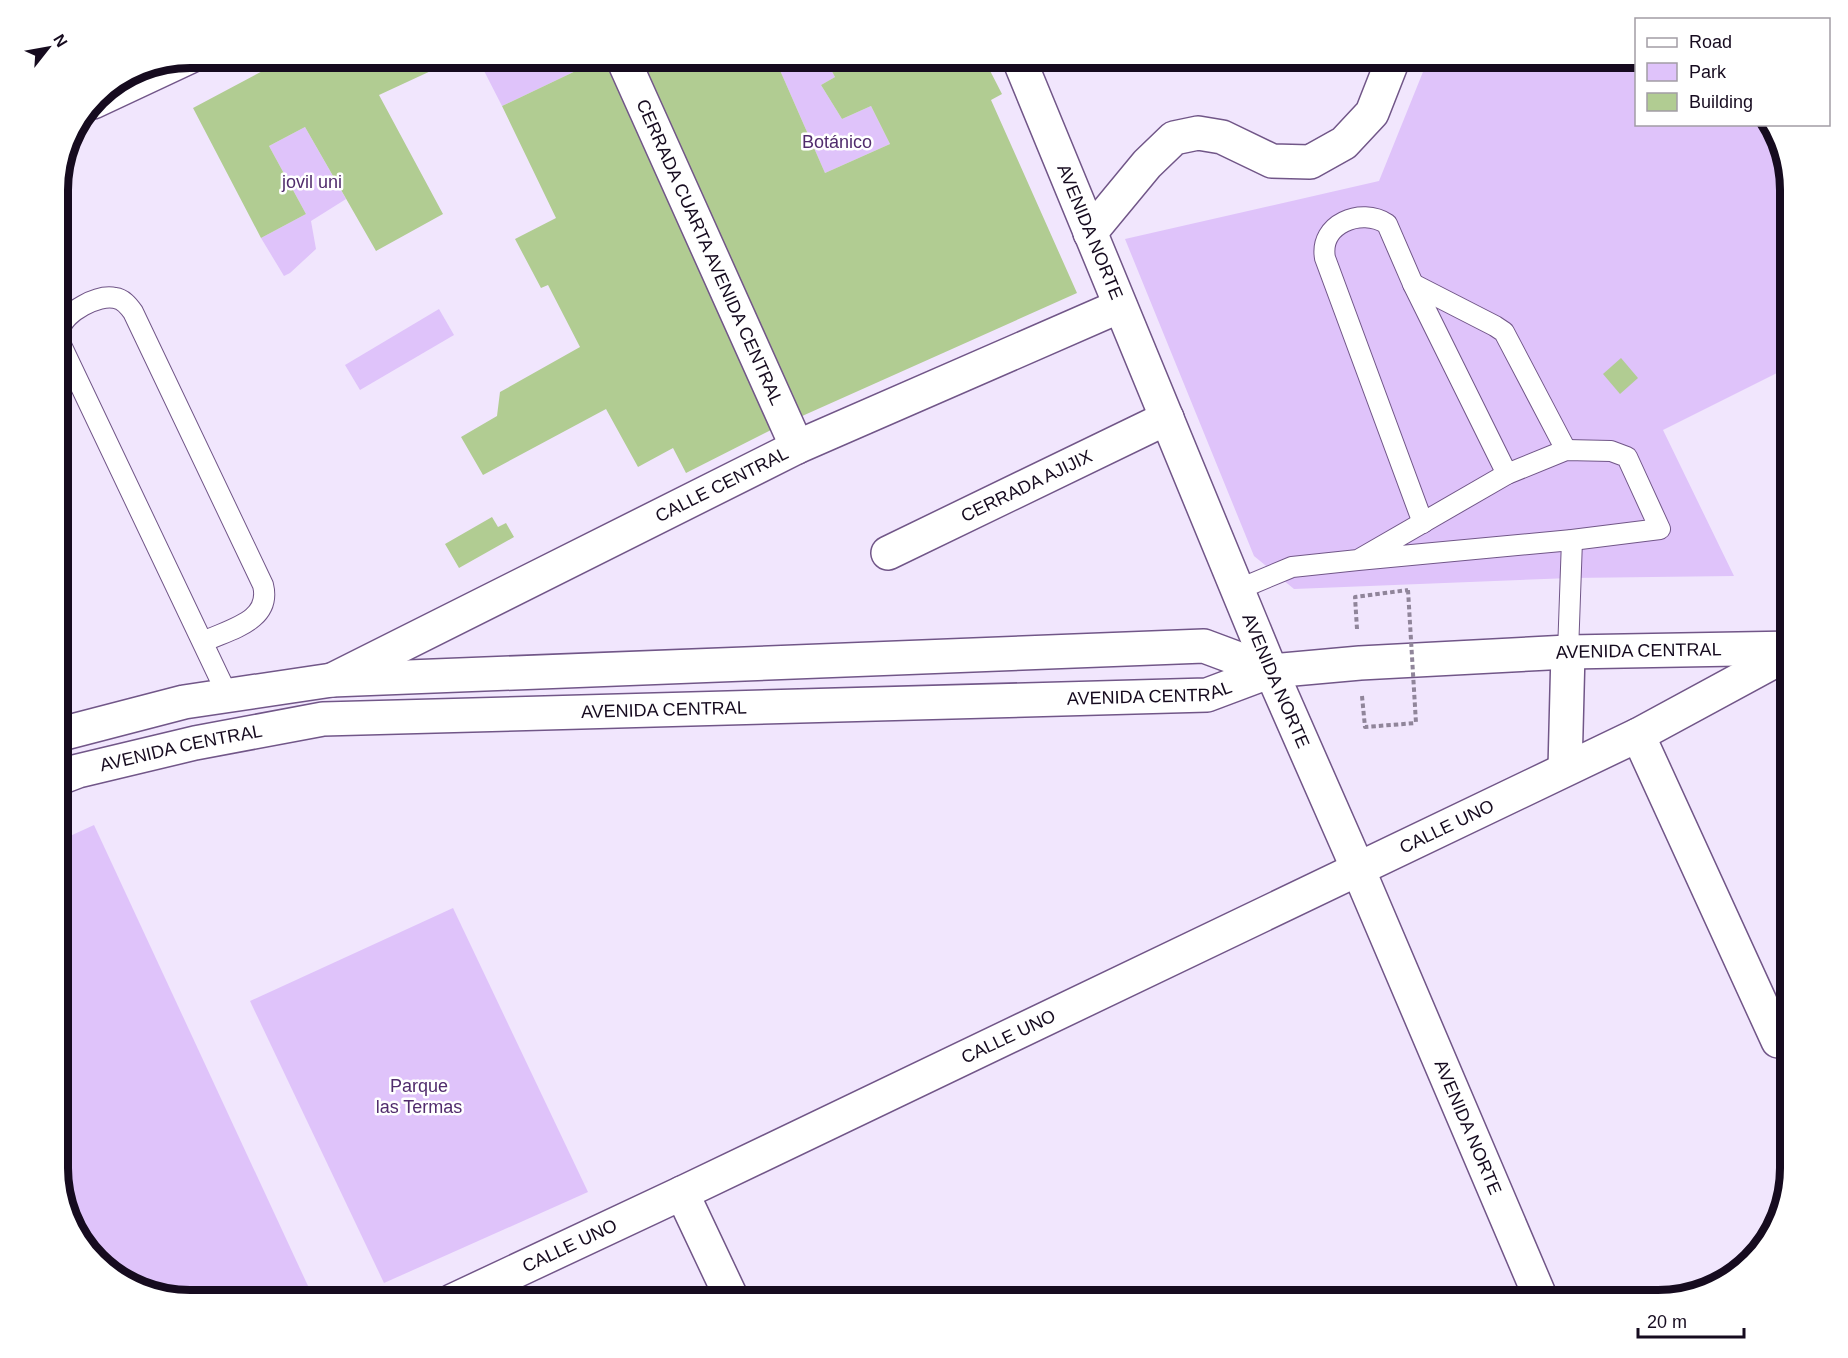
<svg xmlns="http://www.w3.org/2000/svg" width="1848" height="1358" font-family="Helvetica,sans-serif">
<style>
.green{fill:#dfc3fa}
.building{fill:#b1cc92}
.lines{fill:none;stroke-linecap:round;stroke-linejoin:round}
.service-casing{stroke:#715688;stroke-width:22}
.minor-casing{stroke:#715688;stroke-width:36}
.primary-casing{stroke:#715688;stroke-width:36}
.path{stroke:#90859a;stroke-width:4;stroke-dasharray:4.5 3;stroke-linecap:butt}
.service{stroke:#fff;stroke-width:20}
.minor{stroke:#fff;stroke-width:33}
.primary{stroke:#fff;stroke-width:33}
.path-bridge{stroke:#90859a;stroke-width:4;stroke-dasharray:4.5 3;stroke-linecap:butt}
.labels{text-anchor:middle;dominant-baseline:central;stroke-width:5;stroke-linejoin:round;paint-order:stroke}
.park-label{font-size:18px;fill:#512c6d;stroke:#fff}
.street-label{font-size:18px;fill:#160b1f;stroke:#fff}
.rim{fill:none;stroke:#160b1f;stroke-width:8}
</style>
<rect width="100%" height="100%" fill="#f1e6fd"/>
<g class="green">
<path d="M492,57H637L791,421L605,57L502,106L480,63Z"/>
<path d="M804,57H824L835,77L821,85L842,119L871,106L890,144L825,173L779,68Z"/>
<path d="M1429,57H1636V124L1772,125L1777,131L1791,189V366L1663,430L1734,576L1571,578L1294,589L1254,556L1125,239L1379,181Z"/>
<path d="M305,127L346,199L311,221L316,249L290,273L284,276L261,238L306,214L269,146Z"/>
<path d="M439,309L454,335L360,390L345,365Z"/>
<path d="M94,825L315,1301H189L109,1274L71,1227L57,1177V842Z"/>
<path d="M453,908L588,1192L384,1283L250,1001Z"/>
</g>
<g class="building">
<path d="M289,57H461L379,95L443,214L376,251L305,127L269,146L306,214L261,238L193,108Z"/>
<path d="M477,57H492L480,63Z"/>
<path d="M605,57L638,134L781,425L686,473L673,448L638,467L606,409L483,475L461,437L497,416L500,392L580,347L548,285L541,288L515,239L556,218L502,106Z"/>
<path d="M637,57H804L779,68L825,173L890,144L871,106L842,119L821,85L835,77L824,57H983L1002,94L991,100L1077,293L791,421Z"/>
<path d="M1621,358L1638,378L1620,394L1603,374Z"/>
<path d="M492,517L498,527L506,523L514,537L459,568L445,544Z"/>
</g>
<g class="lines">
<g class="service-casing">
<g id="service">
<path d="M1413,284L1495,326L1504,332L1566,450"/>
<path d="M1423,523L1325,258C1319,224 1361,207 1387,224L1413,284L1507,474"/>
<path d="M1237,590L1292,567L1358,560L1507,474L1566,450L1611,451L1627,457L1660,529L1572,540L1358,560"/>
<path d="M203,642C230,629 272,621 263,585L133,312C128,305 123,299 115,298C98,294 65,312 60,329C58,335 60,341 62,347L228,696"/>
<path d="M1568,652L1572,540"/>
</g>
</g>
<g class="minor-casing">
<g id="minor">
<path id="s1" d="M622,57L797,447"/>
<path id="s2" d="M1018,57L1271,671L1358,869L1542,1301"/>
<path d="M93,102L189,57"/>
<path d="M1090,233L1147,164L1174,138L1198,133L1222,137L1272,161L1310,162L1344,143L1372,113L1394,57"/>
<path id="s3" d="M888,553L1167,418"/>
<path id="s4" d="M332,680L797,447L1120,306"/>
<path d="M1638,735L1778,1041"/>
<path d="M1565,769L1568,652"/>
<path d="M682,1193L733,1301"/>
<path id="s5" d="M452,1301L682,1193L1638,735L1791,652"/>
</g>
</g>
<g class="primary-casing">
<g id="primary">
<path d="M57,735L184,702L332,680L1204,646L1271,671"/>
<path id="s6" d="M57,779L78,771L195,743L323,719L1207,695L1271,671L1360,663L1568,652L1791,648"/>
</g>
</g>
<g class="path">
<path d="M1357,629L1355,597L1408,590"/>
<path d="M1362,696L1365,727L1416,723"/>
</g>
<use href="#service" class="service"/>
<use href="#minor" class="minor"/>
<use href="#primary" class="primary"/>
<path class="path-bridge" d="M1408,590L1416,723"/>
</g>
<g class="labels">
<g class="park-label">
<text x="837" y="142">Botánico</text>
<text x="312" y="182">jovil uni</text>
<text x="419" y="1086">Parque<tspan x="419" dy="21">las Termas</tspan></text>
</g>
<g class="street-label">
<text stroke="none"><textPath href="#s2" startOffset="189">AVENIDA NORTE</textPath></text>
<text stroke="none"><textPath href="#s1" startOffset="214">CERRADA CUARTA AVENIDA CENTRAL</textPath></text>
<text stroke="none"><textPath href="#s4" startOffset="436">CALLE CENTRAL</textPath></text>
<text stroke="none"><textPath href="#s3" startOffset="154">CERRADA AJIJIX</textPath></text>
<text stroke="none"><textPath href="#s6" startOffset="1594">AVENIDA CENTRAL</textPath></text>
<text stroke="none"><textPath href="#s2" startOffset="675">AVENIDA NORTE</textPath></text>
<text stroke="none"><textPath href="#s6" startOffset="1100">AVENIDA CENTRAL</textPath></text>
<text stroke="none"><textPath href="#s6" startOffset="614">AVENIDA CENTRAL</textPath></text>
<text stroke="none"><textPath href="#s6" startOffset="128">AVENIDA CENTRAL</textPath></text>
<text stroke="none"><textPath href="#s5" startOffset="1102">CALLE UNO</textPath></text>
<text stroke="none"><textPath href="#s5" startOffset="616">CALLE UNO</textPath></text>
<text stroke="none"><textPath href="#s2" startOffset="1161">AVENIDA NORTE</textPath></text>
<text stroke="none"><textPath href="#s5" startOffset="130">CALLE UNO</textPath></text>
</g>
</g>
<path d="M0 0H1848V1358H0ZM190 68H1658A122 122 0 0 1 1780 190V1168A122 122 0 0 1 1658 1290H190A122 122 0 0 1 68 1168V190A122 122 0 0 1 190 68Z" fill="#fff" fill-rule="evenodd"/>
<path class="rim" d="M190 68H1658A122 122 0 0 1 1780 190V1168A122 122 0 0 1 1658 1290H190A122 122 0 0 1 68 1168V190A122 122 0 0 1 190 68Z"/>
<rect x="1635" y="18" width="195" height="108" fill="#ffffff" stroke="#a29da5" stroke-width="1.5"/>
<rect x="1647" y="38" width="30" height="9" fill="#ffffff" stroke="#a29da5" stroke-width="1.5"/>
<text x="1689" y="48" font-size="18" fill="#160b1f">Road</text>
<rect x="1647" y="63" width="30" height="18" fill="#dfc3fa" stroke="#a29da5" stroke-width="1.5"/>
<text x="1689" y="78" font-size="18" fill="#160b1f">Park</text>
<rect x="1647" y="93" width="30" height="18" fill="#b1cc92" stroke="#a29da5" stroke-width="1.5"/>
<text x="1689" y="108" font-size="18" fill="#160b1f">Building</text>
<g transform="translate(48 48) rotate(59)" stroke="#ffffff" stroke-width="4.5" paint-order="stroke">
<path d="M0-4.5L10 22L0 15L-10 22Z" fill="#160b1f"/>
<text y="-9" font-size="16" font-weight="bold" text-anchor="middle" fill="#160b1f">N</text>
</g>
<path d="M1638 1328v9h106v-9" fill="none" stroke="#160b1f" stroke-width="3"/>
<text x="1647" y="1328" font-size="18" fill="#160b1f" stroke="#ffffff" stroke-width="4.5" paint-order="stroke">20 m</text>
</svg>
